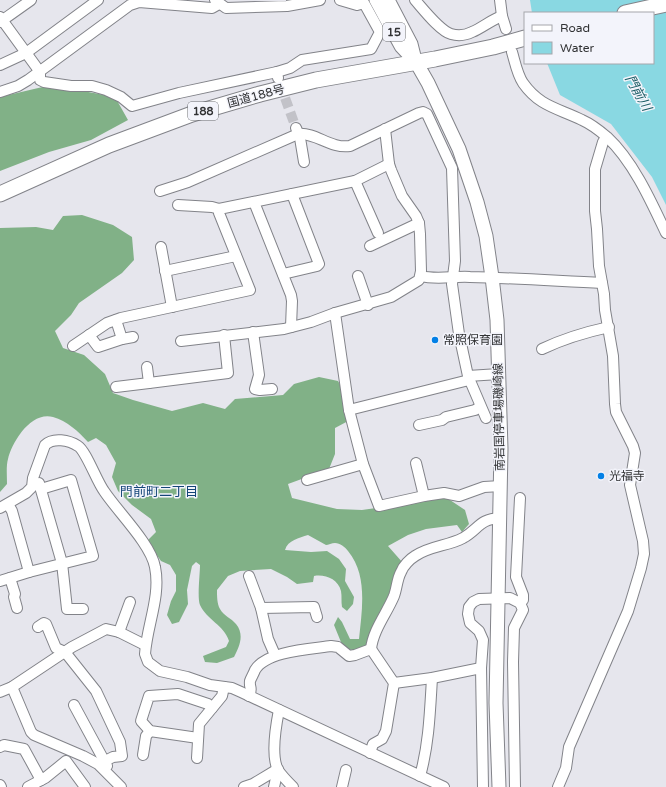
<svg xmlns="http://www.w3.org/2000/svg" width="666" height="787" font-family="'Varela Round','Noto Sans JP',sans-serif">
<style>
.forest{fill:#81b187}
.water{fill:#89d8e2}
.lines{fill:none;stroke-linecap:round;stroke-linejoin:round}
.minor-tunnel{stroke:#c2c2c8;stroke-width:10;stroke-dasharray:10 5;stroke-linecap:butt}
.minor-casing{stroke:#828389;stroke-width:12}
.major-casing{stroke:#828389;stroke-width:15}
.highway-casing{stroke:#828389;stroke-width:17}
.minor{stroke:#fff;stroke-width:10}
.major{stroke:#fff;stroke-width:13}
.highway{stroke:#fff;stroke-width:15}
.poi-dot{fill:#0380e6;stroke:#f3f4fb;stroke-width:1.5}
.labels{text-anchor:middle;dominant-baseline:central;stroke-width:3;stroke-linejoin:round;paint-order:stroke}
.shield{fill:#f3f4fb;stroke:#6b6c70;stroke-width:1}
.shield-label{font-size:11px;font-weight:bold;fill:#313234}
.street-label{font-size:12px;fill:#313234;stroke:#f3f4fb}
.poi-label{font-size:12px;fill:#313234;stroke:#f3f4fb;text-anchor:start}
.water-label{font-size:13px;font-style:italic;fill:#1d5f67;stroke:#f3f4fb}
.neighbourhood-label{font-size:13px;fill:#144578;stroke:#f3f4fb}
</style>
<rect width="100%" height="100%" fill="#e6e6ed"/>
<g class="forest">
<path d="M51,85L115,97L128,120L91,140L49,152L0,171V97Z"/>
<path d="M82,215L113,225L132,237L134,260L122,273L79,303L71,315L55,331L63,348L84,355L105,374L113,393L133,400L172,411L203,403L225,409L235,399L283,395L294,384L319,377L338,381L345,394L350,420L335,428V454L329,469L288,484L292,498L337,509L362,510L447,498L465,510L469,524L462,532L457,525L426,529L408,535L388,546L403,563L381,612L370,643L362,649L355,651L343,647L334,625L338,617L342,622L350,639H359C362,610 368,575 348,551C345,547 340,543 335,543C332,543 328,545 326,545L308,535C299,538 288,540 285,550L311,552L327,551L339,559L346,569L345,581L354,597L353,604L347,611L342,607C341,602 342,596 341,591C338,579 325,574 314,576L313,582L297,584L287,577L271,569L240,571L228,576L217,590C217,596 217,604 220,609C224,616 231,618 236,624C245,635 239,647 234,657L217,663L205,662L203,656L226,647L229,641C224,625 207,620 200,605C197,598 200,574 200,565L196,562L192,566L187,590L188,604L179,622L172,624L167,615L171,601L176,591V575L170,565L161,561L147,541L156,532L151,519L132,505L118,491L112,477L116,463L106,445L96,438L88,442C78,431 67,421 53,417C31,411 12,442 8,459C6,466 7,476 7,484L0,492V228L36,227L53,230L63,216Z"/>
</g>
<path class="water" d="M530,0H666V205L652,177L611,124L560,95L547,63H653V13H532Z"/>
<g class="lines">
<path class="minor-tunnel" d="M280,84L296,128"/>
<g class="minor-casing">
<g id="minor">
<path d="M215,0L226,8L287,6L320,0"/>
<path d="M415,0C423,9 440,31 451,34C458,36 466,35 472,32C482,28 491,20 502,16"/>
<path d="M500,0L502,16L506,29"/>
<path d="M0,17L40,72V80L44,82L71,86H92L106,90L121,97L132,106L179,93L277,72"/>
<path d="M0,22L31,0"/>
<path d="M512,52C515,62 517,74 523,83C540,107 558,108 582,120C591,124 600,131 607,137C633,161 651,201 666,233"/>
<path d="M0,65L26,53L98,0"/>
<path d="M278,78L277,72L290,68L302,60L371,49L380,32L364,3L357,5L340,0"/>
<path d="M0,92L18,86L28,80L130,5L139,2L212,8L219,4"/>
<path d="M296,128L300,138L304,162"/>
<path d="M355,181L378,233"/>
<path d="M160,191L188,182L298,134C316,132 330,149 350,146L419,113L423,112L427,114L452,168L455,261L452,284L459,334L468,376L499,374"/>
<path d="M254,202L291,295L292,301L291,327"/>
<path d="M178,205L212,207L219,209"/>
<path d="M370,246L419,223"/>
<path d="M161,247L172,307"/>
<path d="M165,271L236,256"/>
<path d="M283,274L317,266L319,264L292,194"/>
<path d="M358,276L368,305"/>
<path d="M421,276C435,280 454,276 470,277C514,278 558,281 602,283"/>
<path d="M335,313L349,410L363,464L379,506L424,496L444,493L459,496L484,487L501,486"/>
<path d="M116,320L122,339L133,337"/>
<path d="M253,332L259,375L255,389L260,390L272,389"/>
<path d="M89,335L98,347L122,339"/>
<path d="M181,341L284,329L311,322L335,313L391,297L419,280L421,271L420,234L419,223L416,216L402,196L391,170L389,164L385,129"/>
<path d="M73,346L107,323L121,318L250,290L219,213V209L355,181L389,164"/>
<path d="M542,349C563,339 586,332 609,327"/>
<path d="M468,376L486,418"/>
<path d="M149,383L228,373L224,335"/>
<path d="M116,387L149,383L147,367"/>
<path d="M349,410L469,380"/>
<path d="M419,425L442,420L446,417L475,410L480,407"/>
<path d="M416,463L424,496"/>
<path d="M307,480L363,464"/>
<path d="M39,483L62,563L67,609H83"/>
<path d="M520,498L516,577L523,595V600L520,603"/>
<path d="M8,504L12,511L29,572"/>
<path d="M0,508L26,493L32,487L33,478L45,445C53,437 69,440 78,446C86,451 97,482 104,491C117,511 151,544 155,567C161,596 147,625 145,654L148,662L160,671L187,677L210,685L232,688L241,692L444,787"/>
<path d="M249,576L261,608L268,639L275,655"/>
<path d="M10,578L15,594L14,597L17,608"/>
<path d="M0,581L29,572L93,556L71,480L41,489"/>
<path d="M261,608L314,607L317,617"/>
<path d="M38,627L44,623L46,624L56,648L65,652L96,691L120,742L122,756L113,757L105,761"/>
<path d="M119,632L130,602"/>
<path d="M371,649C373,630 387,613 394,596C397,588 397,579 401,572C403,566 410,559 415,556C429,546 448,546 463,538C479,529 479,519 500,518"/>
<path d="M394,683L432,678L481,668"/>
<path d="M12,687L31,732L34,735L83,756L98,764L121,787"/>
<path d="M0,692L12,687L72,647L106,629L119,632L145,645"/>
<path d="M249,696C253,688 249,688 250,681C251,678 254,673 255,670C266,651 311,649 331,646L338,647L349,656L355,655L371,649L394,683L386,731L382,739L373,744L370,753"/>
<path d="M74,705L107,766"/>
<path d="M279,710C276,725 271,756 278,770C282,776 288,782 293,787"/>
<path d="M198,738L150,731L141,721L149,696L178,694L208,704L212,708"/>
<path d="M0,747L4,745L24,749L41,780"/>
<path d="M143,755L146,736L150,731"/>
<path d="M197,758L199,724L222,696L224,687"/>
<path d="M420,776C429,744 430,711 432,678"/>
<path d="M0,785L1,787"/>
<path d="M28,787L45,778L66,761L85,787"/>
<path d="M244,787L253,784L278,769L274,787"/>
<path d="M342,787L346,770"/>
<path d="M483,787L481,668L483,640L479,631L470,623L468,614L469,607L473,602L479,599L510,598L520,603L523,610L514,628L513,662L515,787"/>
<path d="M558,787L566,768L569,747L628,611L641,568L644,554L643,541L630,485L635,453L633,446L616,412L615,404L613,356L605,310L604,294L599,266L597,229L595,211V169L603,142L606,137"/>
</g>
</g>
<g class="major-casing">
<g id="major">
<path d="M376,0L401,46L416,62L428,83L459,149L477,202L486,236L492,277L497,320L501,449L496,703L499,787"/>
<path d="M388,0L411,44L415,60"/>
</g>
</g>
<g class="highway-casing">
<g id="highway">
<path d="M625,13L666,4"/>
<path d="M0,194L109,145L192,114L260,94L316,80L435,59L493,47L525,38"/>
</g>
</g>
<use href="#minor" class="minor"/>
<use href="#major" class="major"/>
<use href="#highway" class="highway"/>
</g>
<g class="poi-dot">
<circle cx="435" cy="340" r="4"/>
<circle cx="601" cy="476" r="4"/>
</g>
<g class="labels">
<g class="shield">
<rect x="383" y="23" width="22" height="18" rx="3"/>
<rect x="188" y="102" width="30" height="18" rx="3"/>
</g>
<g class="shield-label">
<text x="394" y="32">15</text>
<text x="203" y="111">188</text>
</g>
<g class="street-label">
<text transform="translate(256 96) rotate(-15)">国道188号</text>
<text transform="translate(499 417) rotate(-91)">南岩国停車場磯崎線</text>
</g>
<g class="poi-label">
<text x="443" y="340">常照保育園</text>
<text x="609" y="476">光福寺</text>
</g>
<g class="water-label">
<text transform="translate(638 93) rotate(61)">門前川</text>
</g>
<g class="neighbourhood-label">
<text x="159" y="492">門前町二丁目</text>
</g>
</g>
<rect x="524" y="12" width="130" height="52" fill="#f3f4fb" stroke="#a5a6ab"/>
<rect x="532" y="25" width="20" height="6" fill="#ffffff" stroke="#a5a6ab"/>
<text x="560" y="32" font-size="12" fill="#313234">Road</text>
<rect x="532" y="42" width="20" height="12" fill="#89d8e2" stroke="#a5a6ab"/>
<text x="560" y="52" font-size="12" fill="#313234">Water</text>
</svg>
